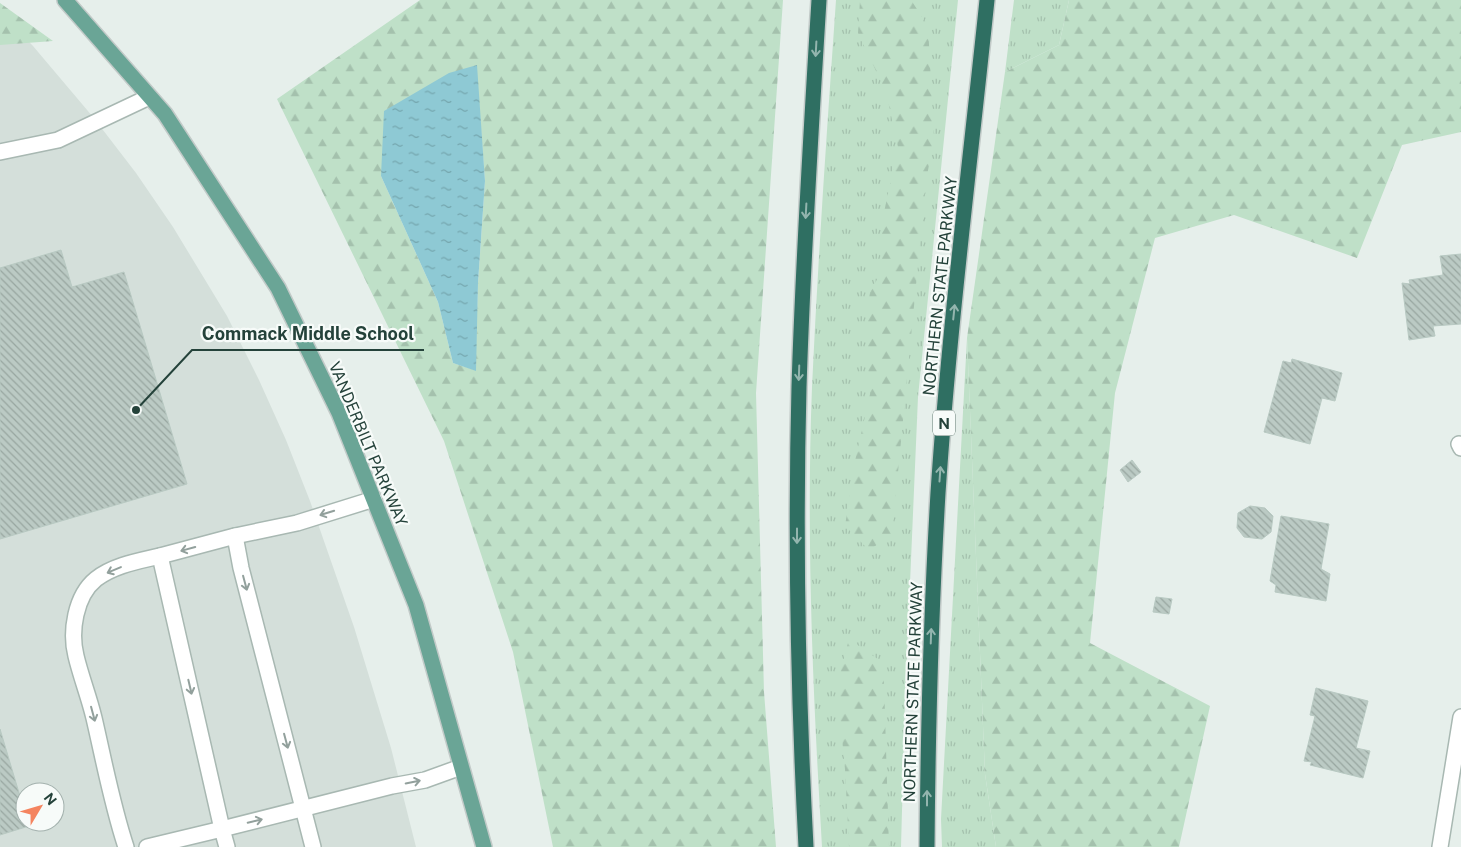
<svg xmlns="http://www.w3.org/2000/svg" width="1461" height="847" font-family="'Public Sans',sans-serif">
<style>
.built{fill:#d4dfda;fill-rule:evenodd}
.grass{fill:url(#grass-tufts)}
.forest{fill:url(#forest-firs);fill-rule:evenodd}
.water{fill:url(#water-ripples)}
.building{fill:url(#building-back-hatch);stroke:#b8c9c2}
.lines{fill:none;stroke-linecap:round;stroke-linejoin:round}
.minor-casing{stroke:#a8b8b2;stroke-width:18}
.major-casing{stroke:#c2cac8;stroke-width:18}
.highway-casing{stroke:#c2cac8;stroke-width:18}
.minor{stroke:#fff;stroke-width:15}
.major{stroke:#6aa596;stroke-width:15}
.highway{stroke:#2f6f62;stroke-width:15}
.oneway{stroke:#93b5ae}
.oneway2{stroke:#92a09c}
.labels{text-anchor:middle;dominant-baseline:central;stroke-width:4.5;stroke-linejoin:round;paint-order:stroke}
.shield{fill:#f7fbf9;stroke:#637a73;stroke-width:1}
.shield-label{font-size:15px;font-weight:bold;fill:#24423a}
.street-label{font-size:16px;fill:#24423a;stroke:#f7fbf9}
.leader{fill:none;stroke:#24423a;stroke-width:2}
.callout-dot{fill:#24423a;stroke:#f7fbf9;stroke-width:2}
.callout-label{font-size:18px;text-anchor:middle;font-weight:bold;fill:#24423a;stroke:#f7fbf9;stroke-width:4.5;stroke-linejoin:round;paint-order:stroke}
</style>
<defs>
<pattern id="grass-tufts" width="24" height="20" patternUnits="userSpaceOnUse" patternTransform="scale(1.25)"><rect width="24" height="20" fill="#bfe0c8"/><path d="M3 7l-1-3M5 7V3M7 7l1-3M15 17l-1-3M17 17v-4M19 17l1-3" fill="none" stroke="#a4c1ad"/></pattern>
<pattern id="forest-firs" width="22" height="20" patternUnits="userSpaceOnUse" patternTransform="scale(1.25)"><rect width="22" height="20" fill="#bfe0c8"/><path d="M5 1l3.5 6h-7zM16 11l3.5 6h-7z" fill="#a4c1ad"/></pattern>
<pattern id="water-ripples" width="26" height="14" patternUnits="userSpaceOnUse" patternTransform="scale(1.25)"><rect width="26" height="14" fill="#8ec9d4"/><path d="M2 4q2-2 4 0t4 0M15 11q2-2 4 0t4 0" fill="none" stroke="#74a5ad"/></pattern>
<pattern id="building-back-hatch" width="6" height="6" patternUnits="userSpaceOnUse" patternTransform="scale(1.25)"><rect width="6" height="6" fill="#bbcac4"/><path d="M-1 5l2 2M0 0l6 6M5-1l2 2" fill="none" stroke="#98a6a0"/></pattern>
</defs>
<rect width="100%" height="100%" fill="#e6efeb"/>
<path class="built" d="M0,12L33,46L93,117L136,173L173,227L227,316L259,380L286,440L310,501L354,627L391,748L416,847H0ZM25,792H55V822H25Z"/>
<g class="grass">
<path d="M836,0H958L918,397L905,700L901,847H822C813,694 806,540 812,387C818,258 827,129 836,0Z"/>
<path d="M1014,0H1069L1059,45L1005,72Z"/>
<path d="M967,338L985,774L996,847H942L941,819Z"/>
</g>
<g class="forest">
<path d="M420,0H783L756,393L764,692L776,847H553L513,652L444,441L277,99ZM476,66L485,181L478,283L475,370L453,363L438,302L381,176Z"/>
<path d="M860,0H911L928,26L934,138L926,181L892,535L869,550L845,526L855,461L870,394L865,325L870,292L883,269L880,254L883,217L898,147L886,92L858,33Z"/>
<path d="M1069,0H1461V132L1402,145L1357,258L1234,215L1155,238L1115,393L1090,643L1210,706L1179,847H996L985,774L967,338L1005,72L1059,45Z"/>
<path d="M0,3L53,41L0,45Z"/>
<path d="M849,639L879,660L884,683L889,847H849L845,769L837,685Z"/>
</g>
<path class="water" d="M477,65L485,181L478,283L476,371L453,363L438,302L381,176L384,111L449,73Z"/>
<g class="building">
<path d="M61,250L72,287L124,272L187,484L0,539V268Z"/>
<path d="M1461,254V324L1433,326L1435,336L1409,340L1402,283L1410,284L1409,280L1443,275L1440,256Z"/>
<path d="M1292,359L1342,373L1335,401L1322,398L1310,444L1264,432L1283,361L1291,363Z"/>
<path d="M1132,460L1141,472L1128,482L1120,470Z"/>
<path d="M1250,506L1265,508L1273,516L1271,532L1262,539L1244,537L1237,528L1238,513Z"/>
<path d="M1281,516L1329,524L1321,569L1330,574L1326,601L1275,592L1276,585L1270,581Z"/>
<path d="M1156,597L1172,599L1169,614L1153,612Z"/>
<path d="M1316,688L1368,701L1356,748L1370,751L1363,778L1310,765L1312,762L1304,761L1315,716L1310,715Z"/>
<path d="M0,729L25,813V822H28L29,826L0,835Z"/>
</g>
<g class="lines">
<g class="minor-casing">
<g id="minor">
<path d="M0,152L58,140L149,97"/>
<path d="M1459,444L1461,448"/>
<path d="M374,499L297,523L235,536L160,556L222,829L392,786L425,780L461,767"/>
<path d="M235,536L241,568L313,847"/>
<path d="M126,847C112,805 104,761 94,718C89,697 81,677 76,656C70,632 75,596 96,579C114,565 139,561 160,556"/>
<path d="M147,847L222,829L227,847"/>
<path d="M1440,847L1461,717"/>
</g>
</g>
<g class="major-casing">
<path id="major" d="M65,0L165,114L278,288L339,413L416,605L484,847"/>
</g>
<g class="highway-casing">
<g id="highway">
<path d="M806,847C798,694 795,540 799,387C803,258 811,129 819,0"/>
<path d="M927,847C928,729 931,611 938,493C949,328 970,164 987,0"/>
</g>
</g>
<use href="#minor" class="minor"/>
<use href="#major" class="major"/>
<use href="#highway" class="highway"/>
</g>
<defs><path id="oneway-shaft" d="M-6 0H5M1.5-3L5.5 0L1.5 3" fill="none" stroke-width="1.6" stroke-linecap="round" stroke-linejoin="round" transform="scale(1.25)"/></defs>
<g class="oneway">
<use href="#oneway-shaft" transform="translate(816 49) rotate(93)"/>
<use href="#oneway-shaft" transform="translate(806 211) rotate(93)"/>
<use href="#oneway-shaft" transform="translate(954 312) rotate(-84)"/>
<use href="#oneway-shaft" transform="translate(799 373) rotate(92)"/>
<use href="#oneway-shaft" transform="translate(940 474) rotate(-86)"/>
<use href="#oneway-shaft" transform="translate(797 536) rotate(90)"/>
<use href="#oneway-shaft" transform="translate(931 636) rotate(-88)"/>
<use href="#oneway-shaft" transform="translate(927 798) rotate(-90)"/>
</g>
<g class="oneway2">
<use href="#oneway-shaft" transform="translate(327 513) rotate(163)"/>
<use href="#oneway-shaft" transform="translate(188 549) rotate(165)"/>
<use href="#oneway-shaft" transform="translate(114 570) rotate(157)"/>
<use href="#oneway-shaft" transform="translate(245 583) rotate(75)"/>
<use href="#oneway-shaft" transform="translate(190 687) rotate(77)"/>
<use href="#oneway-shaft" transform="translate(93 714) rotate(75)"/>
<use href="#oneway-shaft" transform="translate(286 741) rotate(75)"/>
<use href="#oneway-shaft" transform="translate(413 782) rotate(-11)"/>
<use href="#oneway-shaft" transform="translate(255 821) rotate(-14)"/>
</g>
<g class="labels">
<rect class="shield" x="933" y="410.5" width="22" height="25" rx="4"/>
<g class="shield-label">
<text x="944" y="423">N</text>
</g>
<g class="street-label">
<text transform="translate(940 286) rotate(-84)">NORTHERN STATE PARKWAY</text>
<text transform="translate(368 444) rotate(67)">VANDERBILT PARKWAY</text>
<text transform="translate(913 692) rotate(-88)">NORTHERN STATE PARKWAY</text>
</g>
</g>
<path class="leader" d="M136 410L192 350H424"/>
<circle class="callout-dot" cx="136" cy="410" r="5"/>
<g class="callout-label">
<text x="308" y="340">Commack Middle School</text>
</g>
<g transform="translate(40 807) rotate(52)"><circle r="24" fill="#f7fbf9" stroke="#a3b1ad"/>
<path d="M0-4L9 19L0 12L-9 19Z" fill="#f4845f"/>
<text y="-8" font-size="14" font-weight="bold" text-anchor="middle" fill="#24423a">N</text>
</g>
</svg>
